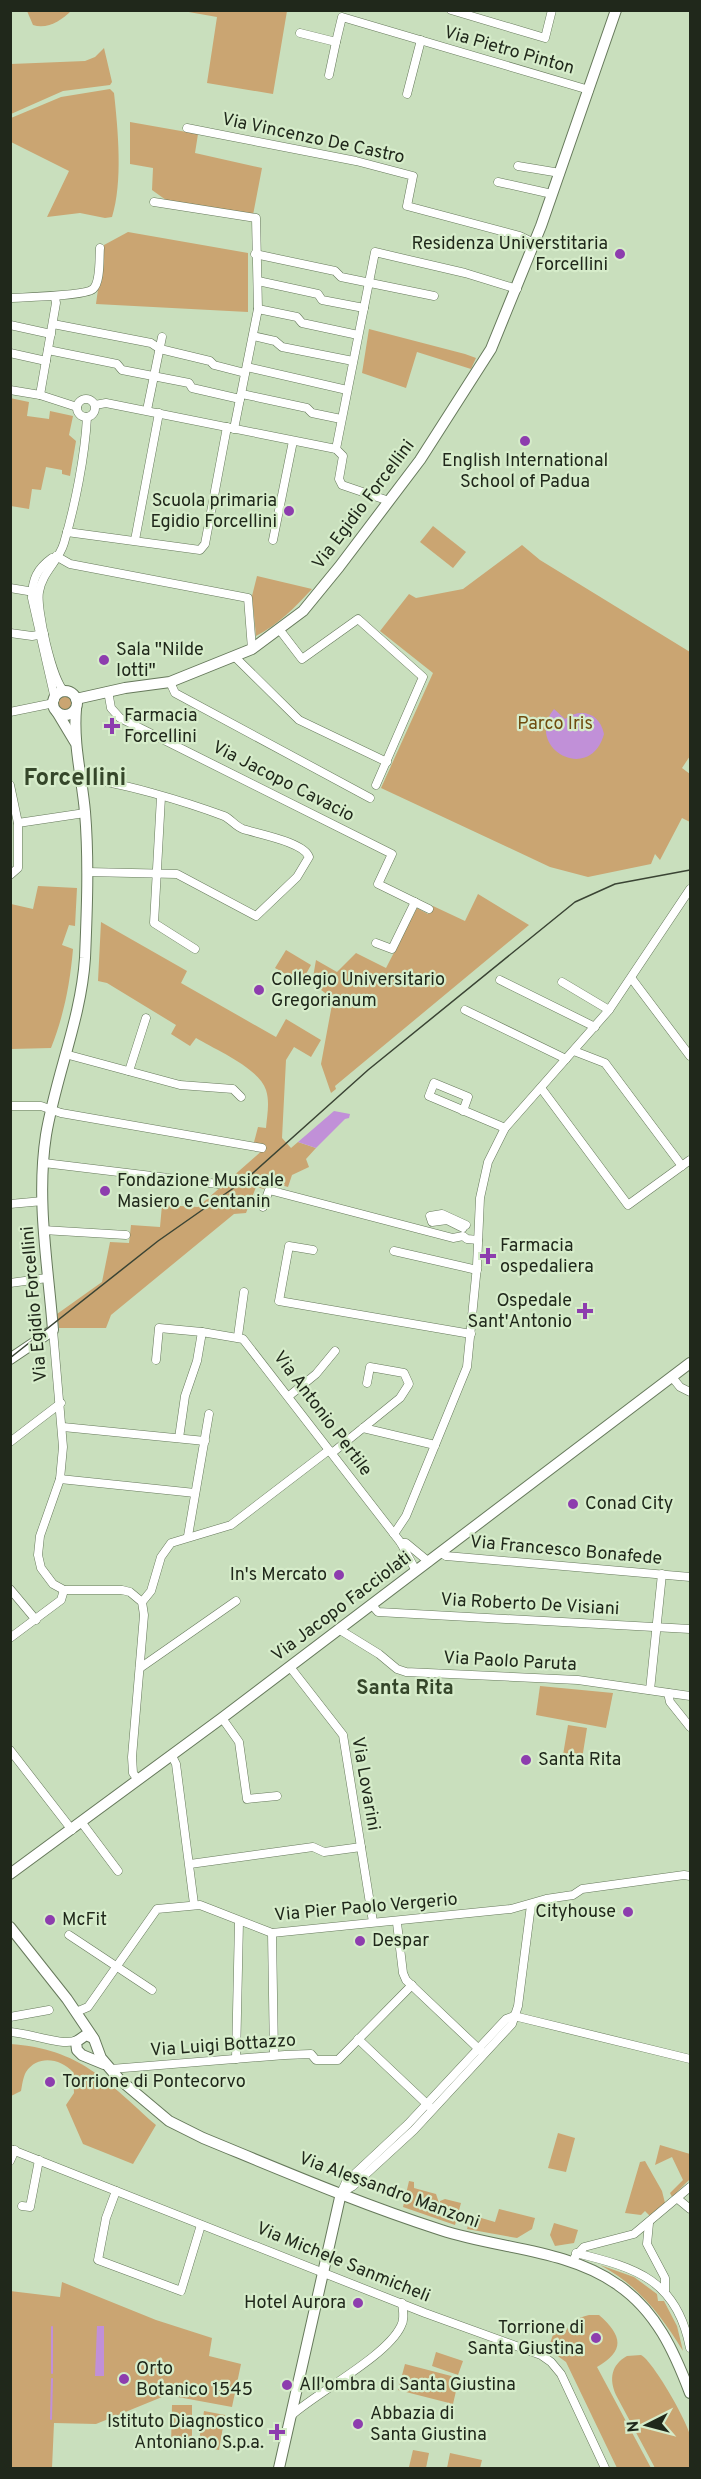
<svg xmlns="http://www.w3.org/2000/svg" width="701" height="2479" font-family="Overpass,sans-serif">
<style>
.green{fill:#caa572}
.water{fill:#c190d8}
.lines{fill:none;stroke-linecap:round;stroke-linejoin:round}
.stream{stroke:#c190d8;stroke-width:2}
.street-casing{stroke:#66795b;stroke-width:9}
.secondary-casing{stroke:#66795b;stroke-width:12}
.street{stroke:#fff;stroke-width:8}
.secondary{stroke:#fff;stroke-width:10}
.tram{stroke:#3a4434;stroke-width:1.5}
.poi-dot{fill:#8d3dae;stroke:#d6ecca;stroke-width:2}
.labels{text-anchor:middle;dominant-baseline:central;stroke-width:4.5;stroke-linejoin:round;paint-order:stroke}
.street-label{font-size:18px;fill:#20281b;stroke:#d6ecca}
.poi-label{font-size:18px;fill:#20281b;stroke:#d6ecca;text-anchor:start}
.park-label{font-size:18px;fill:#6f4b0f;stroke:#d6ecca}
.neighbourhood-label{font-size:20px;font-weight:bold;fill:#35462a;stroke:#d6ecca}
.district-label{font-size:24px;font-weight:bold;fill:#35462a;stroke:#d6ecca}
</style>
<rect width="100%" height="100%" fill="#c9dfbd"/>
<g class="green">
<path d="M27,11H71C62,20 47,30 33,25Z"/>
<path d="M183,11H287L273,94L207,83L217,17Z"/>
<path d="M104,48L112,82L110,85L63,91L11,114V64L85,61L95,57Z"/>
<path d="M110,89L114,93C118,130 123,182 112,217L105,218L80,213L47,217L69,171L11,142V118L61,97Z"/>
<path d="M130,122L198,134L195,153L262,168L253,215L166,200L152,190L153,168L130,164Z"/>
<path d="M128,232L248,253V312L96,304L104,245Z"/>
<path d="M369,329L465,354L476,358L471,369L417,352L406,388L362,373Z"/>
<path d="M10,398L29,402L27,416L49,419L50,411L73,416L69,435L76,441L70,476L62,474V470L46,467L41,490L32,489L29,509L11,506Z"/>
<path d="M433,526L466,552L453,568L420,542Z"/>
<path d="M522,545L540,560L690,652V756L682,768L690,774V822L682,818L660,860L655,854L651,864L588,877L550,867L381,788L433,673L380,631L409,594L416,598L463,589Z"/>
<path d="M257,576L312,589C295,607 278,625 256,636L252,596Z"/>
<circle cx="65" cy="703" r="7"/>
<path d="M38,886L77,888L75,926L69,925L62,945L73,949C70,984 64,1015 51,1048L11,1049V1094V904L33,909Z"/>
<path d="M478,894L529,925L335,1086L336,1089L331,1093L321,1064L333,999L312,983L316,960L337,972L356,953L386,968L417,908L428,914L433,906L465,921Z"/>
<path d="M101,922L187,971L181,983L276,1037L286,1019L321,1040L311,1057L294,1047L286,1060L282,1138L291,1148L298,1142L316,1148L306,1159L309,1167L292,1175L288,1187L267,1181L264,1189L256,1187L246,1213L234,1214L111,1315L106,1328H59L57,1314L102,1282L110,1242L129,1243L131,1225L160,1227L162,1205L198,1207L264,1149L253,1146L258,1127L266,1128C267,1116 270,1102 266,1090C259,1068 216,1050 196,1038L190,1046L171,1034L176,1025L107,983L98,981Z"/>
<path d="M286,950L311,965L301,983L275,968Z"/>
<path d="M540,1686L613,1693L606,1728L536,1715Z"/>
<path d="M568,1725L587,1728L581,1765L562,1761Z"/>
<path d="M10,2044C81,2049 106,2081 156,2125L133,2164L83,2144L66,2105L74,2093L73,2072C61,2059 38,2054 26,2072C23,2077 22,2086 21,2091L11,2096Z"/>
<path d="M558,2133L575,2138L566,2172L548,2168Z"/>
<path d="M660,2145L690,2154V2179L672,2197L670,2193L683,2180L672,2157L655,2165Z"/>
<path d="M645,2161L662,2191L665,2203L650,2216L645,2211L641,2215L625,2213L640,2162Z"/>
<path d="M409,2181L414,2182V2188L436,2194L440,2206V2201L445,2199L461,2203L455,2225L403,2207Z"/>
<path d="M499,2209L535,2218L532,2229L517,2238L467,2229L471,2215L495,2222Z"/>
<path d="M554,2223L578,2230L574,2243L555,2246L550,2235Z"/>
<path d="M600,2265L634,2277L657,2294L658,2301H664L677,2326L683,2351C661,2315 638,2285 600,2265Z"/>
<path d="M62,2282L156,2320L212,2338L209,2356L241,2364L232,2407L167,2395L96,2424L54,2423L52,2468H11L10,2291L60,2297Z"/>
<path d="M589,2315H599C623,2336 625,2351 597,2367L651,2468H617L566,2362L548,2349L554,2332L564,2335C569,2323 576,2318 589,2315Z"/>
<path d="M436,2352L463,2361L458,2375L432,2366Z"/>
<path d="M641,2355C653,2361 687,2421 690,2435C693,2445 691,2458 690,2468H655L616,2395C609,2379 611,2365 627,2356Z"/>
<path d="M405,2364L459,2378L453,2404L398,2390Z"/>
<path d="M172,2405H192V2444H171Z"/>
<path d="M204,2411L225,2415L219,2450L198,2446Z"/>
<path d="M413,2450L429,2453L426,2468L409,2467Z"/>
<path d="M450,2453L482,2460L480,2468H447Z"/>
</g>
<g class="water">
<path d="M554,709L565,719C582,707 600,714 604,734C590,785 523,748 554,709Z"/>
<path d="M334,1111L350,1114L349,1118L345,1119L316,1148L298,1142Z"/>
<path d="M97,2326H104V2376H95Z"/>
</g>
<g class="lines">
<g class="stream">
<path d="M52,2373V2327"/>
<path d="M51,2419L52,2379"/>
</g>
<g class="street-casing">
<g id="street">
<path d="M451,10L545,38L552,10"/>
<path d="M300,33L336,42L342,17L589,90"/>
<path d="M329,75L336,42"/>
<path d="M407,94L421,40"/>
<path d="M187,128L356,161L413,176L407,206L520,236L534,243"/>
<path d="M518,166L560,173"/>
<path d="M498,182L552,194"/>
<path d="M154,202L256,218L258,309L234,429"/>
<path d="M255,254L335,271L341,277L434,296"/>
<path d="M258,281L318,294L322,300L364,308"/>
<path d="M10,298C25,297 85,296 93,289C101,282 99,257 100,248"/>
<path d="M258,309L297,317L302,323L358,335"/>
<path d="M53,324L151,343L160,349L210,361L214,365L245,373"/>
<path d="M10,325L51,334"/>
<path d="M253,336L275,341L282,347L353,361"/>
<path d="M48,350L117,364L122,370L189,383L192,388L240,399"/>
<path d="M10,353L46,361"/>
<path d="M247,367L347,390"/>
<path d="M10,390L40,395L77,407"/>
<path d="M242,394L307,408L312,413L341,419"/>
<path d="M40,395L56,303L55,298"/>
<circle cx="86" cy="408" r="9"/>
<path d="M95,405L106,403L336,449L343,456L339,479L342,485L389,501"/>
<path d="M147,410L162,337"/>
<path d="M336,449L375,252L465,273L517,289"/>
<path d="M67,532L200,550L205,544L227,427"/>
<path d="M135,540L159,413"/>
<path d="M273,540L293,441"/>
<path d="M56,556L70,564L248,598L252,649"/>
<path d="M52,558C37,569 32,579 32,598L55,699"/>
<path d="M10,588L34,592"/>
<path d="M279,629L302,659L358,619L423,677L376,785"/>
<path d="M10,633L32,636L44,634"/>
<path d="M235,657L299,720L387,762"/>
<path d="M170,682L175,693L370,798"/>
<path d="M108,691L111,708L120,718L392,854L378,884L429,909"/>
<path d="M65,692C52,681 36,608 39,592C42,572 59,561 64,543C75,506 85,456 87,417"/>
<path d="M10,712L54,703"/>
<path d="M80,779C116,780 189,803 224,816C231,819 235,826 243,829C258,834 304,842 309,857L297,877L256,916L177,874L87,872"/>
<path d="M10,785L18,823V868L10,875"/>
<path d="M161,797L154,923L195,949"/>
<path d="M18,823L85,813"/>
<path d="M376,943L392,949L415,902"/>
<path d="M632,979L690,1056"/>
<path d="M500,980L595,1027"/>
<path d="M562,982L609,1010"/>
<path d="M465,1010L566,1059"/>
<path d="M574,1051L605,1063L682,1166"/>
<path d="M65,1054L180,1085L233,1089L241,1097"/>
<path d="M129,1071L146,1018"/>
<path d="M541,1088L628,1205L690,1160"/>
<path d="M10,1106H41L61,1113L262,1148"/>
<path d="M463,1111L468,1097L434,1083L429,1096L505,1128"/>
<path d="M44,1163L218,1184"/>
<path d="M10,1204L43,1201"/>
<path d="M263,1207L269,1190L453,1238L463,1236L467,1239L478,1240"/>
<path d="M463,1228L447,1220L432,1222L430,1216L442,1214L466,1225"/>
<path d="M43,1230L126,1235"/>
<path d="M313,1250L289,1246L279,1301L471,1334"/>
<path d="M394,1251L477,1270"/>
<path d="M10,1283L47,1278"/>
<path d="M53,1330L63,1447L60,1479L40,1536L38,1555L41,1568L53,1584L64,1590H122L130,1592L142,1602L144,1615L132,1757L133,1773L138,1780"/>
<path d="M238,1336L244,1292"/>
<path d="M156,1360L159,1328L202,1332"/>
<path d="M672,1377L680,1387L690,1392"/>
<path d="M289,1396L316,1374L335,1351"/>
<path d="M63,1427L205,1441"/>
<path d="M363,1428L435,1445"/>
<path d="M179,1438L185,1396L197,1361L202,1332L243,1339L401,1543L416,1571"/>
<path d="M10,1442L61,1403"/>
<path d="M332,1453L400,1398L409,1384L404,1373L370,1367L367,1383"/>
<path d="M60,1479L195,1493"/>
<path d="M394,1534L406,1516L467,1367L477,1266L480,1198L488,1162L505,1128L609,1010L690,889"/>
<path d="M188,1536L209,1414"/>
<path d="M401,1543H406L429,1562"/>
<path d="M441,1553L446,1556L690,1577"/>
<path d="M10,1589L36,1620"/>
<path d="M142,1602L151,1591L161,1557L171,1543L231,1525L329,1450"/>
<path d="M372,1605L378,1612L690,1629"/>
<path d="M340,1630L379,1654L397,1669L406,1672L578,1680L690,1696"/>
<path d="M10,1638L61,1600L64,1590"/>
<path d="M290,1667L343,1735L373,1922"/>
<path d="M140,1668L236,1601"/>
<path d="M650,1690L662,1574"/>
<path d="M668,1693L670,1702L690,1727"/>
<path d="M222,1718L239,1742L247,1799L277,1796"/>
<path d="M10,1750L72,1830"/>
<path d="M172,1756L176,1764L194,1904"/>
<path d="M82,1823L118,1871"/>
<path d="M190,1864L313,1847L324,1852L361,1847"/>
<path d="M397,1923L403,1973L406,1980L482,2052"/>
<path d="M272,1933L274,2055"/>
<path d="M69,1935L152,1990"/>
<path d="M76,2012L88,2007L157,1909L200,1905L272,1933L511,1909L546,1899L573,1895L582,1889L684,1875L690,1876"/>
<path d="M514,2016L690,2059"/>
<path d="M10,2017L49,2010"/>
<path d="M10,2032C29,2033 64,2047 77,2040"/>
<path d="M358,2039L429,2106"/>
<path d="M236,2059L239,1922"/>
<path d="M111,2069L285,2055L311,2054L316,2060H338L412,1985"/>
<path d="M10,2149L425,2313L541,2355L551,2362L561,2374L605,2468"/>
<path d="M10,2161L15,2150"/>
<path d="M116,2191L106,2218L98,2260L181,2291L201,2225"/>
<path d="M341,2193L353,2186L414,2130L512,2024L518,2006L531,1905"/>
<path d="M341,2193L346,2182L408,2124L506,2019L514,2016"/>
<path d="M678,2199L690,2209"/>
<path d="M22,2206L30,2207L39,2160"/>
<path d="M649,2223L647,2244L665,2278V2291"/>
<path d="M576,2253C637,2268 677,2280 690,2348"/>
<path d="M575,2257L584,2247L634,2234L690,2187"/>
<path d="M292,2415C319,2391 387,2356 401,2326C405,2319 403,2311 402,2303"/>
</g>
</g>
<g class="secondary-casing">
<g id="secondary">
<circle cx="65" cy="703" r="12"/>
<path d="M76,699L125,688L170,682L252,649L303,611L339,567L420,460L491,349L541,226L616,10"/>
<path d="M57,712L75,742"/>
<path d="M10,1359L53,1330C48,1265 36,1200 46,1135C56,1075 81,1019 85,958C87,910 89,860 85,812C82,778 73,744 76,709"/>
<path d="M10,1874L222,1718L690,1363"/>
<path d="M10,1927L67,1999L94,2039L101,2058L119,2079L169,2121L203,2138C281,2170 360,2204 441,2230C498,2249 568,2249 618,2285C656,2311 674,2351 690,2393"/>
<path d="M93,2038L86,2035L76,2042L77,2050L82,2055L104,2064"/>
<path d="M279,2468L341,2193"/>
</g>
</g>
<use href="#street" class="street"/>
<use href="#secondary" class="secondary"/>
<path class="tram" d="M10,1358L158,1241L245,1180L368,1070L575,902L615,884L690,870"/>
</g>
<g class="poi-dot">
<circle cx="620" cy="254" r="6"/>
<circle cx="525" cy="441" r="6"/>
<circle cx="289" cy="511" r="6"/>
<circle cx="104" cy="660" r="6"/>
<path d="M109 717h6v6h6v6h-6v6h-6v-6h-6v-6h6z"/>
<circle cx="259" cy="990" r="6"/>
<circle cx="105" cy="1191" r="6"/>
<path d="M485 1247h6v6h6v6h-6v6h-6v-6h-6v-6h6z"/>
<path d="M582 1302h6v6h6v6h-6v6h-6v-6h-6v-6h6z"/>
<circle cx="573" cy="1504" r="6"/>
<circle cx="339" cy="1575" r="6"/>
<circle cx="526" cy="1760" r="6"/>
<circle cx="628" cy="1912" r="6"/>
<circle cx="50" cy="1920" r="6"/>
<circle cx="360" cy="1941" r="6"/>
<circle cx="50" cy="2082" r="6"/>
<circle cx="358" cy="2303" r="6"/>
<circle cx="596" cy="2338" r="6"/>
<circle cx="124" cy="2379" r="6"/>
<circle cx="287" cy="2385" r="6"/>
<circle cx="358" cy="2424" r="6"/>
<path d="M274 2423h6v6h6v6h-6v6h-6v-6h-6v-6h6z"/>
</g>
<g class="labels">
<g class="street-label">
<text transform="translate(509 51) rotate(16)">Via Pietro Pinton</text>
<text transform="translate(313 139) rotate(12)">Via Vincenzo De Castro</text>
<text transform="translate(364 505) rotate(-53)">Via Egidio Forcellini</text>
<text transform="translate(283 782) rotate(27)">Via Jacopo Cavacio</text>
<text transform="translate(35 1304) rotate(-95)">Via Egidio Forcellini</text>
<text transform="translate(322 1414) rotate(53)">Via Antonio Pertile</text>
<text transform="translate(566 1551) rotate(5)">Via Francesco Bonafede</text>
<text transform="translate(530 1605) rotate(3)">Via Roberto De Visiani</text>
<text transform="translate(342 1607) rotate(-37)">Via Jacopo Facciolati</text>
<text transform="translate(510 1662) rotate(3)">Via Paolo Paruta</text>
<text transform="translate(365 1784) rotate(80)">Via Lovarini</text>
<text transform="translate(366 1908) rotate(-5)">Via Pier Paolo Vergerio</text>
<text transform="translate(223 2046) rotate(-4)">Via Luigi Bottazzo</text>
<text transform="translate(389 2191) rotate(20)">Via Alessandro Manzoni</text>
<text transform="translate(343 2263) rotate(22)">Via Michele Sanmicheli</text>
</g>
<g class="poi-label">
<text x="608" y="244" text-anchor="end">Residenza Universtitaria<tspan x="608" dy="21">Forcellini</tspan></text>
<text x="525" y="461" text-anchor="middle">English International<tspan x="525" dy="21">School of Padua</tspan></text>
<text x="277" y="501" text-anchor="end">Scuola primaria<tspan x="277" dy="21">Egidio Forcellini</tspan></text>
<text x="116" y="650">Sala "Nilde<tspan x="116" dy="21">Iotti"</tspan></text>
<text x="124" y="716">Farmacia<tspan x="124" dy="21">Forcellini</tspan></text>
<text x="271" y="980">Collegio Universitario<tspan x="271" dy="21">Gregorianum</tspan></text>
<text x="117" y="1181">Fondazione Musicale<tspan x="117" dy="21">Masiero e Centanin</tspan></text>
<text x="500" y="1246">Farmacia<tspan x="500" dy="21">ospedaliera</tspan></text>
<text x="572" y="1301" text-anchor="end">Ospedale<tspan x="572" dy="21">Sant'Antonio</tspan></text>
<text x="585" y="1504">Conad City</text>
<text x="327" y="1575" text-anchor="end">In's Mercato</text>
<text x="538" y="1760">Santa Rita</text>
<text x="616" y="1912" text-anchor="end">Cityhouse</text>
<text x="62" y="1920">McFit</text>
<text x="372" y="1941">Despar</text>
<text x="62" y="2082">Torrione di Pontecorvo</text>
<text x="346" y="2303" text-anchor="end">Hotel Aurora</text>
<text x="584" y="2328" text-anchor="end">Torrione di<tspan x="584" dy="21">Santa Giustina</tspan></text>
<text x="136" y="2369">Orto<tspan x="136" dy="21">Botanico 1545</tspan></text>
<text x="299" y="2385">All'ombra di Santa Giustina</text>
<text x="370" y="2414">Abbazia di<tspan x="370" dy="21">Santa Giustina</tspan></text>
<text x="264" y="2422" text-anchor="end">Istituto Diagnostico<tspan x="264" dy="21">Antoniano S.p.a.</tspan></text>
</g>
<g class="park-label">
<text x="555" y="724">Parco Iris</text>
</g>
<g class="neighbourhood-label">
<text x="405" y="1689">Santa Rita</text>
</g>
<g class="district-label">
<text x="75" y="779">Forcellini</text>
</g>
</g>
<rect width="701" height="2479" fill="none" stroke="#20281b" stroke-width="24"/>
<g transform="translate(647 2425) rotate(264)" stroke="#d6ecca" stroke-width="4.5" paint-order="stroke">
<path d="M0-4.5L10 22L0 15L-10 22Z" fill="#20281b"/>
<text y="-9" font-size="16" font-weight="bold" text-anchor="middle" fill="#20281b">N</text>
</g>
</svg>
